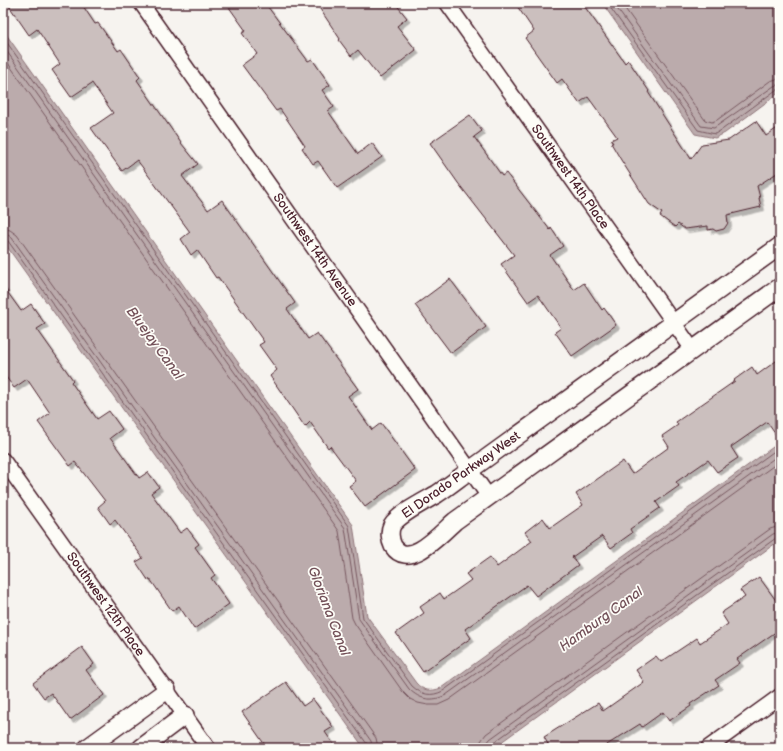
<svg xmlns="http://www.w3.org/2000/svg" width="783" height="751" font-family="'Balsamiq Sans',sans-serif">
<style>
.water{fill:#bbabac;stroke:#8e7378}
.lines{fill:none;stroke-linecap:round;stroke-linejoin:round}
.shore{stroke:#77575f;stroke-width:1}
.building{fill:#cbbfbe;stroke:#4a1f2b;filter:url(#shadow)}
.minor-casing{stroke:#4a1f2b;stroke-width:17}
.tertiary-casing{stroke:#4a1f2b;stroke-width:20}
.minor{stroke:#fdfcf7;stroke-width:14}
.tertiary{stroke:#fdfcf7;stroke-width:17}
.labels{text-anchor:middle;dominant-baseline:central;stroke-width:3.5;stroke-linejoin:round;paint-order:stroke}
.street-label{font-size:13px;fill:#4a1f2b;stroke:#fdfcf7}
.water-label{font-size:14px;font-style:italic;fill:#725058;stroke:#fdfcf7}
</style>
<defs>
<filter id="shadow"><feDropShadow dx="3.5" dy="3.5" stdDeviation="0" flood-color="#0004"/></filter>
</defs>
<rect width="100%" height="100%" fill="#f6f3ef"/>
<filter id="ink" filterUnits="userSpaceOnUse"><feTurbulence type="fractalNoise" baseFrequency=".025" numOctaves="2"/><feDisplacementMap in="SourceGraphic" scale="8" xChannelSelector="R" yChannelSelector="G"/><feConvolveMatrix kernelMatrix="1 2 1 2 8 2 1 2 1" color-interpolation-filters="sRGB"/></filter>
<g filter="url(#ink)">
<g class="water">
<path d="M602,3H780V92L725,133L715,138L695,134Z"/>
<path d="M3,30L353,525L367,616L416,683C423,691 431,692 441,688L780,442V540L493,748H364L3,241Z"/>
</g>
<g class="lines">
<g class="shore">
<path d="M607,3L698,130L715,134L723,129L776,90H780"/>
<path d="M613,3L701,126L714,128L774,86L780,84"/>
<path d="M621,3L705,120L712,122L717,120L770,81L780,78"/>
<path d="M3,37L349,526L363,618L412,686C422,695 431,697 443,691L780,447"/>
<path d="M3,46L345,528L359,619L409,689C420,700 432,702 446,695L780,454"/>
<path d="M3,56L339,531L352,618L355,624L403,692L410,699L418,703L428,705H438L449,700L780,461"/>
<path d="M3,228L10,230L17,235L376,738L378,748"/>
<path d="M3,234L8,235L12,238L371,741L372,748"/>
<path d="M3,239L8,241L367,744V748"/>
<path d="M480,748L481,741L486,734L770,529L780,526"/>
<path d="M486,748L487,743L490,739L773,534L780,532"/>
<path d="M491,748L493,743L776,538L780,537"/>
</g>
</g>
<g class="building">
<path d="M7,3H81L95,24L98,23L118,51L121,49L140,77L137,80L181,143L198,164L182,176L208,210L222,200L295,303L287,309L308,339L317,333L358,389L348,396L372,430L381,423L415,470L365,507L349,486L356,481L330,446L328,448L310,422L305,427L270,376L277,370L259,345L264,342L218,277L216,278L197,250L191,255L181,239L190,232L137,160L122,171L91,128L113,113L92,83L71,97L52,70L60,64L37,29L29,35Z"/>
<path d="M226,3H265L308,61L312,59L330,85L322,90L334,107L328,111L358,154L372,143L382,157L337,188L318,161L313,164L302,148L305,146L280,109L276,111L242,65L257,54L242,33L246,31Z"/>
<path d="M316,3H395L407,18L397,26L416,50L380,78L358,50L351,56L339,40L340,39Z"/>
<path d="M515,3H582L625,63L628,60L649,91L648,92L691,159L702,144L729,140L756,121L766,136L780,126V171L757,186L760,198H759L761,207L727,215L728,223L724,229L716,231L713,229L708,230V226L685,229L678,224L675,227L660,216L662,213L649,204L621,160L611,143H613L611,140L617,137L588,97L579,103L562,79L557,83L525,38L534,31Z"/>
<path d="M470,115L482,131L474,137L502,176L506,173L550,230L551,228L563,246L550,255L574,290L584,283L602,310L604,308L616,325L572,356L555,332L561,328L538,295L528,302L501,264L514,255L458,183L430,143Z"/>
<path d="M450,279L486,327L451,353L415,305Z"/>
<path d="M3,286L21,311L31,304L45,324L37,329L73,380L71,382L97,419L109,411L122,429L110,438L139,478L148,472L159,487L151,493L180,533L187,528L199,544L195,547L215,575L211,578L229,604L194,629L179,606L172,611L150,579L148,580L136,562L143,558L115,520L110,524L98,507L105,501L75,462L70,466L38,422L50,413L27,379L14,388L3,373Z"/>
<path d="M780,358V441L767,422L731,447L738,458L717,472L708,460L676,482L679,486L656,502L660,508L630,529L632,533L611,548L602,536L572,557L578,565L536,596L527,585L465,629L471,638L423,672L396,633L424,613L420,607L440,593L444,599L471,580L466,574L490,557L497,567L532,541L525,532L543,518L550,528L583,505L576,494L623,461L632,474L669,447L662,436L678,425L676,422L712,397L735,381L734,380L752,367L757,375Z"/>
<path d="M759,577L780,606V629L737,659L740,663L715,680L719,685L690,704L691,706L669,721L663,712L642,727L640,724L602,748H550L544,737L598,703L603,711L644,682L636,670L656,656L661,662L697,638L700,643L728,624L721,613L745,597L740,590Z"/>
<path d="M82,647L94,664L86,670L104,695L70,720L51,693L44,698L33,683Z"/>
<path d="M286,682L303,706L313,699L333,727L325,732L336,748H267L242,712Z"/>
</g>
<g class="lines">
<g class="minor-casing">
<g id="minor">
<path id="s1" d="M141,3L489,497"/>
<path id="s2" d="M447,3L693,350"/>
<path id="s3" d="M3,460L208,748"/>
<path d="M708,748L780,696"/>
</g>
</g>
<g class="tertiary-casing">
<g id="tertiary">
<path d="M780,246L470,470C459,478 449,486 437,494C425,501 399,514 392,525C389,531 390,540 393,546C409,571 442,532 455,521L780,287"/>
<path d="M87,748L167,690"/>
<path d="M141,748L185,715"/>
</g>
</g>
<use href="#minor" class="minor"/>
<use href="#tertiary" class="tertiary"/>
</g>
</g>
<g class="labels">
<g class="street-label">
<text stroke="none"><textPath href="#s2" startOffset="213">Southwest 14th Place</textPath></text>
<text stroke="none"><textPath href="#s1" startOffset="302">Southwest 14th Avenue</textPath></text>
<text transform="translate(461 475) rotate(-35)">El Dorado Parkway West</text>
<text stroke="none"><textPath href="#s3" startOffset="177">Southwest 12th Place</textPath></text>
</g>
<g class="water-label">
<text transform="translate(155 343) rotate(54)">Bluejay Canal</text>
<text transform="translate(329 611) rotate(69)">Gloriana Canal</text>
<text transform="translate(601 619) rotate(-36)">Hamburg Canal</text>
</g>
</g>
<rect width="783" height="751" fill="none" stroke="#fdfcf7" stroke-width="16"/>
<rect x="8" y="8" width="767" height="735" fill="none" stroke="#4a1f2b" stroke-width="1.5" filter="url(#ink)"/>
</svg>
